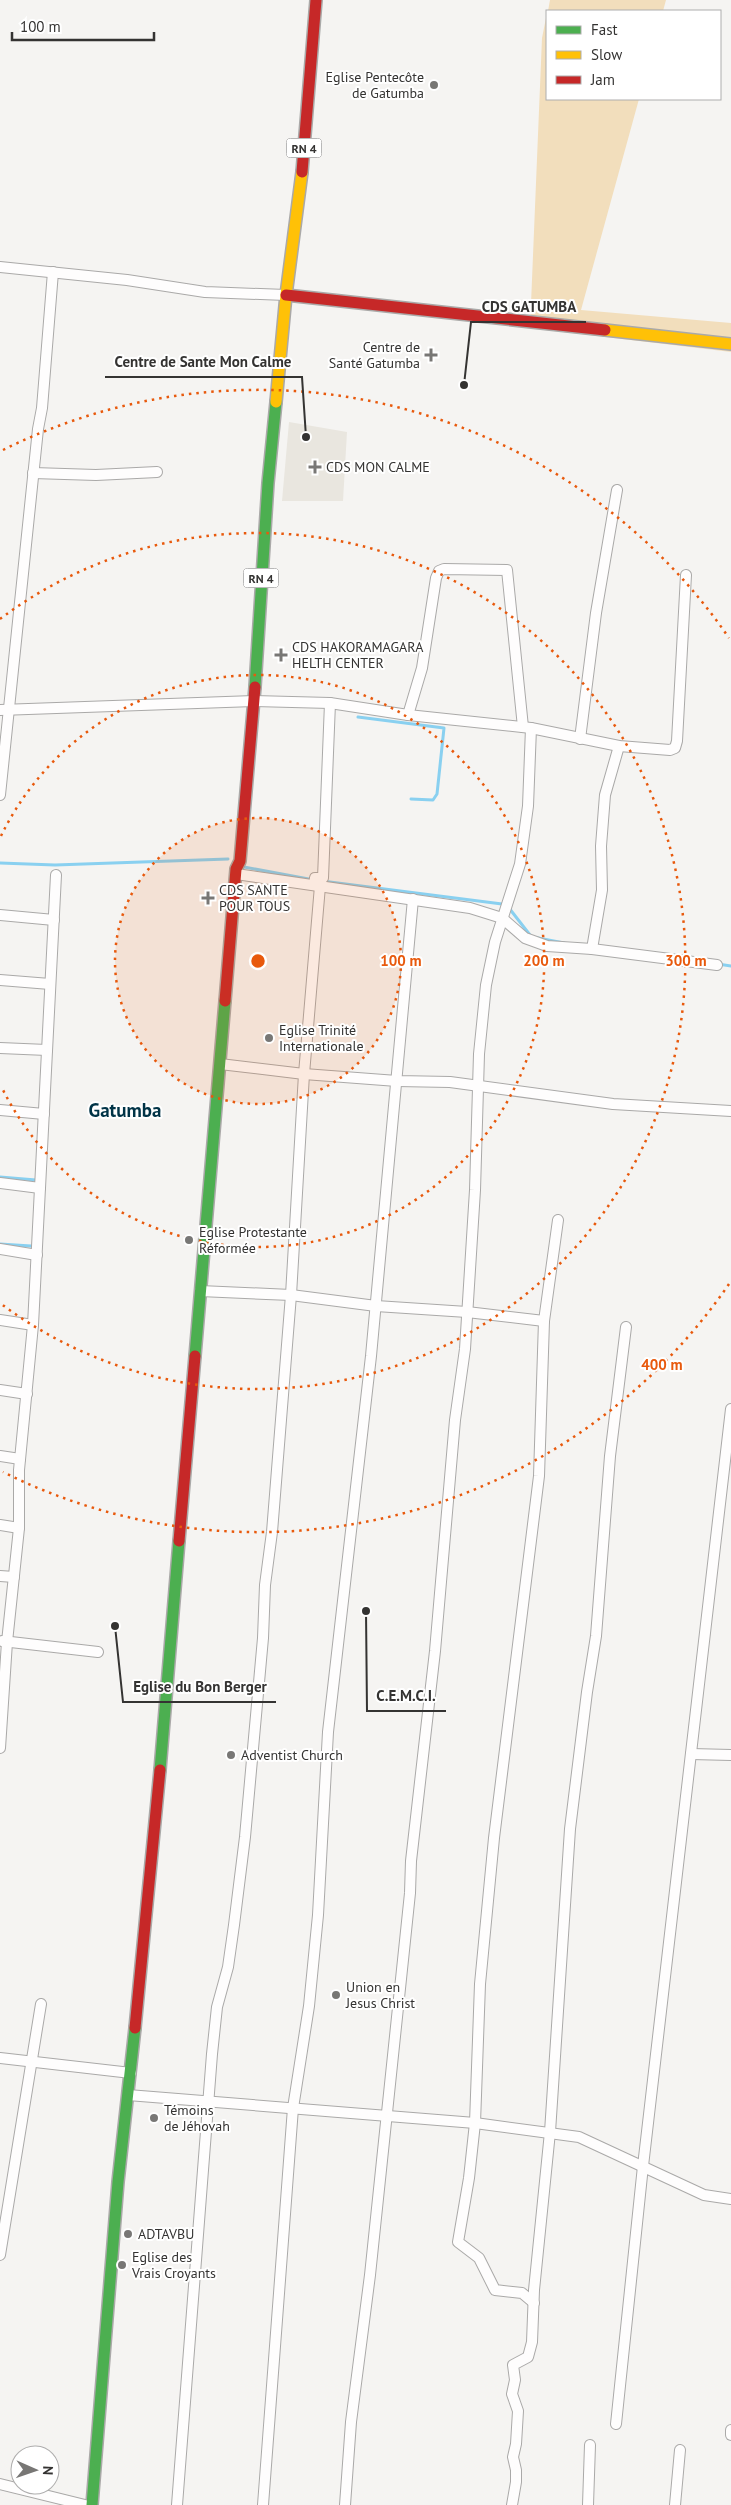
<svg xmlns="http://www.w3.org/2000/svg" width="731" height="2505" font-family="'PT Sans',sans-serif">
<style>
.built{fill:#e9e6df}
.green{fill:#f2debc}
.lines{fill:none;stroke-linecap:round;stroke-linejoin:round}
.stream{stroke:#89d0f0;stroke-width:3}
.street-casing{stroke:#aaa9a8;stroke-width:12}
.fast-casing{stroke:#aaa9a8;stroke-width:14}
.slow-casing{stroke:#aaa9a8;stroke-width:14}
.jam-casing{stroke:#aaa9a8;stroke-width:14}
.street{stroke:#fefdfd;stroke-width:10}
.fast{stroke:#4caf50;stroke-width:11}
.slow{stroke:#ffc107;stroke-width:11}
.jam{stroke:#c62828;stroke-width:11}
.ring{fill:none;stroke:#e8590c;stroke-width:2.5;stroke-dasharray:2.5 5}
.poi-dot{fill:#787775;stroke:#fff;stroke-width:2}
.labels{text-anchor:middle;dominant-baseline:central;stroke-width:4;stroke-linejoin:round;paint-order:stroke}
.shield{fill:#fff;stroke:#717070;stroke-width:1}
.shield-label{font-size:12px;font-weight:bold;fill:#343332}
.poi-label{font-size:14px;fill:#343332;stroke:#fff;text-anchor:start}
.district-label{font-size:19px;font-weight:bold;fill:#013447;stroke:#fff}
.centre{fill:#e8590c;stroke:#fff;stroke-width:2.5}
.ring-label{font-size:15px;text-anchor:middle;font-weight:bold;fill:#e8590c;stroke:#fff;stroke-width:4;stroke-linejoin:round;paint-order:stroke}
.leader{fill:none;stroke:#343332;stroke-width:2}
.callout-dot{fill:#343332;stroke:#fff;stroke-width:2}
.callout-label{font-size:15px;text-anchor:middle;font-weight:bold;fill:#343332;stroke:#fff;stroke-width:4;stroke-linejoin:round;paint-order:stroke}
</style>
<rect width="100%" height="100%" fill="#f5f4f2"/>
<path class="built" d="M289,422L347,432L343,501H282Z"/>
<g class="green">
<path d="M550,0H666L663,11H548Z"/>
<path d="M547,13V99H639L581,310L731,323V352L530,328L542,38Z"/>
</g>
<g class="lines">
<g class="stream">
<path d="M358,717L444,728L437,794L433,800L411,799"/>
<path d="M0,863L55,865L228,859"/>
<path d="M244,867L314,880"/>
<path d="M322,881L502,904L509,908L530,935"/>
<path d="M538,938L564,943"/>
<path d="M718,964L731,966"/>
<path d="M0,1177L36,1180"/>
<path d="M0,1244L31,1246"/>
</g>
<g class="street-casing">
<g id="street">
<path d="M0,267L127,280L205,292L286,295"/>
<path d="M33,473L96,475L157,472"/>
<path d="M0,710L254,701L330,703L408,715L531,728L619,746L670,750L675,748L677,741L686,575"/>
<path d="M408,715L422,668L436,578L439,571L444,569L507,570L523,727"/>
<path d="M580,739L596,613L617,490"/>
<path d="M0,795L38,429L42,408L53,272"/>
<path d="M236,874L470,908L502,918L525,938L547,946L592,949L717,965"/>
<path d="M314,885L315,878H323L330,703"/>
<path d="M0,915L54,920"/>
<path d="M592,949L602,890L601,846L605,795L619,746"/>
<path d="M0,980L50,984"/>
<path d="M0,1048L47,1050"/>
<path d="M220,1064L304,1074L397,1081L450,1082L613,1104L731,1111"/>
<path d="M0,1110L44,1114"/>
<path d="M0,1183L40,1188"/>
<path d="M0,1249L37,1255"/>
<path d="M200,1291L291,1295L376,1306L467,1312L544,1321"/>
<path d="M0,1320L33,1325"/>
<path d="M0,1390L27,1394"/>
<path d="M0,1456L20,1459"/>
<path d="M0,1525L19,1528"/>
<path d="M0,1576L14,1577"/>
<path d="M2,1641L98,1652"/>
<path d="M0,1748L7,1642L19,1528V1470L33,1325L56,875"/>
<path d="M691,1754L731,1755"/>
<path d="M0,2058L131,2073"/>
<path d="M128,2095L475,2123L579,2137L704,2195L731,2199"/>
<path d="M0,2255L41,2004"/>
<path d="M534,2303L522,2293L495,2290L479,2258L458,2242L469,2178L475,2123L480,1984L494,1838L539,1476L544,1321L558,1220"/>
<path d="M616,2424L643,2166L731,1409"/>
<path d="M731,2435V2430"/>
<path d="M0,2484L85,2505"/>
<path d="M177,2505L212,2054L217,2007L228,1967L234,1925L245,1837L263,1638L265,1585L272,1532L291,1295L304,1074L320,886"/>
<path d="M263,2505L293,2108L309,2006L318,1915L328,1732L371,1356L413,899"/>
<path d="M345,2505L351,2422L370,2275L410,1893L411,1861L435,1651L455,1420L465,1349L475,1190L479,1054L486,985L495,942L520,864L528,806L531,728"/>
<path d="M512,2505L516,2482V2470L513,2457L516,2444L518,2411L512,2394L515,2380L513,2365L528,2357L532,2342L534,2290L550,2132L570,1829L587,1692L596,1636L610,1456L626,1327"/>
<path d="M588,2505L590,2445"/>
<path d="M675,2505L680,2450"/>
</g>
</g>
<g class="fast-casing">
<g id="fast">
<path d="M255,687L268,483L276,402"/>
<path d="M195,1356L225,1001"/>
<path d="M160,1770L179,1541"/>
<path d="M92,2505L118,2182L135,2028"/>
</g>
</g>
<g class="slow-casing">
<g id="slow">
<path d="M605,330L731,344"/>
<path d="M276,402L286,295L302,172"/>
</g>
</g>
<g class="jam-casing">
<g id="jam">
<path d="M302,172L316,0"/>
<path d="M286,295L605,330"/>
<path d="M225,1001L236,869L240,861L255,687"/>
<path d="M179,1541L195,1356"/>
<path d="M135,2028L160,1770"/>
</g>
</g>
<use href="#street" class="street"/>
<use href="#fast" class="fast"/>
<use href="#slow" class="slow"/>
<use href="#jam" class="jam"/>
</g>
<circle cx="258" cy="961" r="143" fill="#e8590c" fill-opacity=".12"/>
<g class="ring">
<circle cx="258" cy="961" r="143"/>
<path d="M1 836A286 286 0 1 1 1 1086"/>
<path d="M0 619A428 428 0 1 1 0 1303"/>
<path d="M729 1284A571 571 0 0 1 3 1472M3 450A571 571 0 0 1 729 638"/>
</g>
<g class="poi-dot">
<circle cx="434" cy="85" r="5"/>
<path d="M428.5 347.5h5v5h5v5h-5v5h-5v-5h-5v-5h5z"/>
<path d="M312.5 459.5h5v5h5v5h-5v5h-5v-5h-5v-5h5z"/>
<path d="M278.5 647.5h5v5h5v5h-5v5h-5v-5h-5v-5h5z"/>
<path d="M205.5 890.5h5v5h5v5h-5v5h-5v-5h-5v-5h5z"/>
<circle cx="269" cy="1038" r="5"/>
<circle cx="189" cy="1240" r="5"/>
<circle cx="231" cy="1755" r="5"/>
<circle cx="336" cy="1995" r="5"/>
<circle cx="154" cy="2118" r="5"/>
<circle cx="128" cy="2234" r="5"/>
<circle cx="122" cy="2265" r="5"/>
</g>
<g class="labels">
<g class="shield">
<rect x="286.5" y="138.5" width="35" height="19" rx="4"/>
<rect x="243.5" y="568.5" width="35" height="19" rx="4"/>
</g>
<g class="shield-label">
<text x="304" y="148">RN 4</text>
<text x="261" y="578">RN 4</text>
</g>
<g class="poi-label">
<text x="424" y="77" text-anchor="end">Eglise Pentecôte<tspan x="424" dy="16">de Gatumba</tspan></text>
<text x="420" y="347" text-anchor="end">Centre de<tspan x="420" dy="16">Santé Gatumba</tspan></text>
<text x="326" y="467">CDS MON CALME</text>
<text x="292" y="647">CDS HAKORAMAGARA<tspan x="292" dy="16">HELTH CENTER</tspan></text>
<text x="219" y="890">CDS SANTE<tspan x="219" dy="16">POUR TOUS</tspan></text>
<text x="279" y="1030">Eglise Trinité<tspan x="279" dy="16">Internationale</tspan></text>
<text x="199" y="1232">Eglise Protestante<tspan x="199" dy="16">Réformée</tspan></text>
<text x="241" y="1755">Adventist Church</text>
<text x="346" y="1987">Union en<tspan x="346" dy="16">Jesus Christ</tspan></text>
<text x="164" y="2110">Témoins<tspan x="164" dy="16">de Jéhovah</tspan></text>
<text x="138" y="2234">ADTAVBU</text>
<text x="132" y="2257">Eglise des<tspan x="132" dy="16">Vrais Croyants</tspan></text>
</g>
<g class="district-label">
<text x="125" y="1110">Gatumba</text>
</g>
</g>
<circle cx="258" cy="961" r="8" class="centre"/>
<g class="ring-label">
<text x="401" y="966">100 m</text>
<text x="544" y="966">200 m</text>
<text x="686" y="966">300 m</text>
<text x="662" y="1370">400 m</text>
</g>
<path class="leader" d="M464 385L471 322H586M306 437L302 377H105M115 1626L123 1702H276M366 1611L367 1711H446"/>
<g class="callout-dot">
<circle cx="464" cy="385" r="5"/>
<circle cx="306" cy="437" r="5"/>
<circle cx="115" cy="1626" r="5"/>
<circle cx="366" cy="1611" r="5"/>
</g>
<g class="callout-label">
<text x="529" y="312">CDS GATUMBA</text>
<text x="203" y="367">Centre de Sante Mon Calme</text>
<text x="200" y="1692">Eglise du Bon Berger</text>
<text x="406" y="1701">C.E.M.C.I.</text>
</g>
<rect x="546" y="10" width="175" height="90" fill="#ffffff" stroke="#aeadad"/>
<rect x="556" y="26" width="25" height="8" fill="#4caf50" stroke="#aeadad"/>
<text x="591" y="35" font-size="15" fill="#343332">Fast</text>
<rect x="556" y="51" width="25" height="8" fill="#ffc107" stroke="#aeadad"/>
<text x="591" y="60" font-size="15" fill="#343332">Slow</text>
<rect x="556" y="76" width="25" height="8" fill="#c62828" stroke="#aeadad"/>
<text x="591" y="85" font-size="15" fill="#343332">Jam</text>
<g transform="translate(35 2470) rotate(92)"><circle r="24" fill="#ffffff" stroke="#aeadad"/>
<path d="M0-4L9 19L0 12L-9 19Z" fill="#787775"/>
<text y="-8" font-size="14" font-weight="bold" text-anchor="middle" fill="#343332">N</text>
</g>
<path d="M12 32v8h142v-8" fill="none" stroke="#343332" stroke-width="2.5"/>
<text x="20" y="32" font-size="15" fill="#343332" stroke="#ffffff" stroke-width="4" paint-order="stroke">100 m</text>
</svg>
